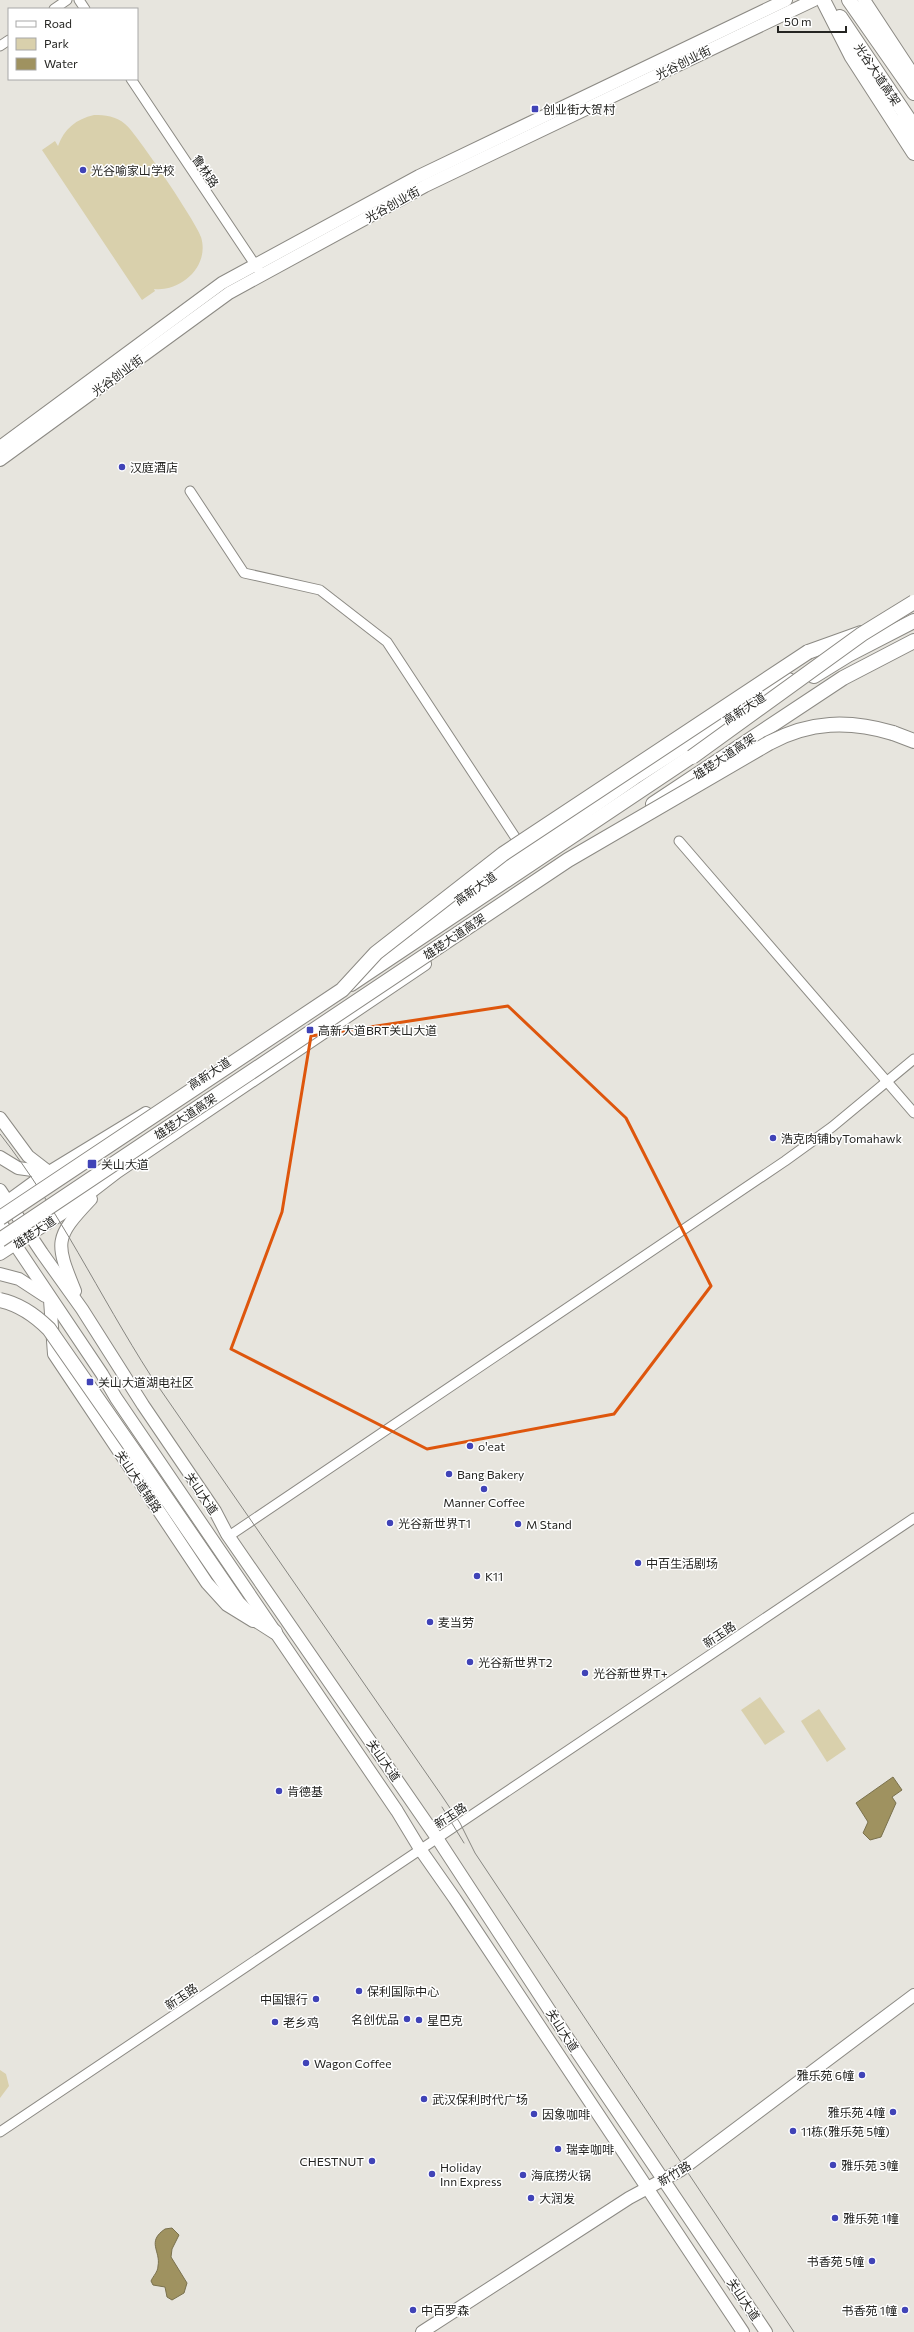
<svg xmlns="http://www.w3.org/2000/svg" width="914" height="2332" font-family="Commissioner,'Noto Sans SC',sans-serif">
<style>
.green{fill:#d9d0ac}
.water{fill:#9f9260;stroke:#7a714d}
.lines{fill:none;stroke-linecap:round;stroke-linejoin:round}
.minor-casing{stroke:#8c8a84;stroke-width:11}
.major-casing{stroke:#8c8a84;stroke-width:14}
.highway-casing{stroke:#8c8a84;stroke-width:16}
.minor{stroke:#fff;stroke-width:9}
.major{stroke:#fff;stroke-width:12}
.highway{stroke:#fff;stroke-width:14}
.tram{stroke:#878681;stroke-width:1}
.highway-bridge-casing{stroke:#8c8a84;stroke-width:16;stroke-linecap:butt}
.highway-bridge{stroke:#fff;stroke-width:14}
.marked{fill:none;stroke:#de560d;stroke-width:3;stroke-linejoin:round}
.poi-dot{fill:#4043b7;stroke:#fff;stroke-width:1.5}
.labels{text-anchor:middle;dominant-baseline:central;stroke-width:3;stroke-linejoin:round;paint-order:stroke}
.street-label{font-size:12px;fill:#252522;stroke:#fff}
.poi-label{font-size:12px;fill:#252522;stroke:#fff;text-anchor:start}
</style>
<rect width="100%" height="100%" fill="#e7e5de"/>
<g class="green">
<path d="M94,115C105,115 116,116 125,124C135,131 198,225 201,237C210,266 181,292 154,289L155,291L142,300L42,150L55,141L58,146C64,129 76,119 94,115Z"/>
<path d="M760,1697L785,1732L765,1745L741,1710Z"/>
<path d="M819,1709L846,1749L827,1762L801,1721Z"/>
<path d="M0,2070L6,2074L9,2086L0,2098Z"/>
</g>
<g class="water">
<path d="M893,1777L902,1790L892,1797L896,1803L881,1837L870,1840L863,1833L868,1822L856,1803Z"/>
<path d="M172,2228L179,2235L172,2249L171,2257L187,2283L184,2293L172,2300L167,2297L165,2287L153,2285L151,2281C153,2276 158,2272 158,2266C161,2251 146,2242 165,2229Z"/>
</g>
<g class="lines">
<g class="minor-casing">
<g id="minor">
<path d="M79,0L85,9"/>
<path d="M54,9L67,0"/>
<path d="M0,46L9,40"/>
<path d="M131,79L258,269"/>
<path d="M190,491L244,573L320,590L387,642L521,846"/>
<path d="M679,841L914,1113"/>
<path d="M229,1536L785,1161L832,1127L914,1059"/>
<path d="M0,2132L914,1518"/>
</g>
</g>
<g class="major-casing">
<g id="major">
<path d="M864,0L914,76"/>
<path d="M903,119L914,137"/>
<path d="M0,447L222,283L419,176L786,0"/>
<path d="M0,460L229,293L425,186L814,0"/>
<path d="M416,930L635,778L789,679"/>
<path d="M0,1118L28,1156L50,1173"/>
<path d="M0,1157L18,1168L47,1172"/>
<path d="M0,1190L42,1253L82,1309L143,1405L215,1511L227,1534L437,1838L565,2034L766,2332"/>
<path d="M0,1207L41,1177L146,1113"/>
<path d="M0,1222L102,1374L116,1398L397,1811L420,1849L455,1899L743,2332"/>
<path d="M0,1254L69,1209L117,1172L425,964"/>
<path d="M0,1274L19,1279L45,1296"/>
<path d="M75,1291C55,1242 54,1238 91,1199"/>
<path d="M50,1300L54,1354L207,1583L227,1605L253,1621"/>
<path d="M422,2332L629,2198L681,2170L914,1995"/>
</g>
</g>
<g class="highway-casing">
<g id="highway">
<path d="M823,0L852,57L914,153"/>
<path d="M849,0L914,93"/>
<path d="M840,17L914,127"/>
<path d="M808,652L861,633"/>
<path d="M814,676L848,655L914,621"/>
<path d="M893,733L914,741"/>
<path d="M653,804L843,678L914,641"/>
<path d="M351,984L701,750"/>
<path d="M136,1454L238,1603L253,1618L275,1632"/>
</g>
</g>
<use href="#minor" class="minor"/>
<use href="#major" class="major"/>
<use href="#highway" class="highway"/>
<g class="tram">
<path d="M0,1134C59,1209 99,1295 151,1376L442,1796L460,1823L475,1853L794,2332"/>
<path d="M442,1807L464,1843"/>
</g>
<g class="highway-bridge-casing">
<g id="highway-bridge">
<path d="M692,757L862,634L914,602"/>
<path d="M0,1218L342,990L376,953L503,854L808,652"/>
<path d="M0,1240L568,860L769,743C810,721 849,720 893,733"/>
<path d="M0,1300C19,1304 35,1315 49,1329L136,1454"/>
</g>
</g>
<use href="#highway-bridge" class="highway-bridge"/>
</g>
<path class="marked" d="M508,1006L626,1118L711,1286L614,1414L427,1449L231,1349L282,1212L311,1036Z"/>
<g class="poi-dot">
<rect x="531" y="105" width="8" height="8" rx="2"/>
<circle cx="83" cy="170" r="4"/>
<circle cx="122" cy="467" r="4"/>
<rect x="306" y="1026" width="8" height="8" rx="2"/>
<circle cx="773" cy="1138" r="4"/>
<rect x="87" y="1159" width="10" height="10" rx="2"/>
<rect x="86" y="1378" width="8" height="8" rx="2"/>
<circle cx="470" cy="1446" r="4"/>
<circle cx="449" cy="1474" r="4"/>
<circle cx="484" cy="1489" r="4"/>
<circle cx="390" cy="1523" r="4"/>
<circle cx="518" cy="1524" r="4"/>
<circle cx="638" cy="1563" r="4"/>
<circle cx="477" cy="1576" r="4"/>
<circle cx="430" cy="1622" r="4"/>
<circle cx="470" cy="1662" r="4"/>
<circle cx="585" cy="1673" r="4"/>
<circle cx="279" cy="1791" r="4"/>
<circle cx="359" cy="1991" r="4"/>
<circle cx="316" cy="1999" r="4"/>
<circle cx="407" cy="2019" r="4"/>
<circle cx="419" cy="2020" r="4"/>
<circle cx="275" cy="2022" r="4"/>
<circle cx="306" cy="2063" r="4"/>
<circle cx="862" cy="2075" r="4"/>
<circle cx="424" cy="2099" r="4"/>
<circle cx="893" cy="2112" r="4"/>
<circle cx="534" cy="2114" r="4"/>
<circle cx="793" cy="2131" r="4"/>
<circle cx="558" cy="2149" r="4"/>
<circle cx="372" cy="2161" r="4"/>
<circle cx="833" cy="2165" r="4"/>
<circle cx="432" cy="2174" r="4"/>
<circle cx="523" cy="2175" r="4"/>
<circle cx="531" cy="2198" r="4"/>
<circle cx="835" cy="2218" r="4"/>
<circle cx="872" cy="2261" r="4"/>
<circle cx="413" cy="2310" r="4"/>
<circle cx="905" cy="2310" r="4"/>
</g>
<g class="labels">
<g class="street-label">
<text transform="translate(683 62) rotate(-26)">光谷创业街</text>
<text transform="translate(878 74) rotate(56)">光谷大道高架</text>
<text transform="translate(206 171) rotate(56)">鲁林路</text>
<text transform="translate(392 204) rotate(-29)">光谷创业街</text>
<text transform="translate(117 375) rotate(-36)">光谷创业街</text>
<text transform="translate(744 708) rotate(-33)">高新大道</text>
<text transform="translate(724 756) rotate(-34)">雄楚大道高架</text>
<text transform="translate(475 888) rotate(-35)">高新大道</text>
<text transform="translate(454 936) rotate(-34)">雄楚大道高架</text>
<text transform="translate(209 1073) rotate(-33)">高新大道</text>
<text transform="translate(185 1116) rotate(-34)">雄楚大道高架</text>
<text transform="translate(34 1232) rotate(-34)">雄楚大道</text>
<text transform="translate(139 1481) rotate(56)">关山大道辅路</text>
<text transform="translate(202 1493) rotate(56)">关山大道</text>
<text transform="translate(719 1634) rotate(-34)">新玉路</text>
<text transform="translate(384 1760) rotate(55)">关山大道</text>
<text transform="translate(450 1815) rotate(-33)">新玉路</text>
<text transform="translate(181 1996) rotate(-34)">新玉路</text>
<text transform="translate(563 2030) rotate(57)">关山大道</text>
<text transform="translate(674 2173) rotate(-31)">新竹路</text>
<text transform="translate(744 2299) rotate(56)">关山大道</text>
</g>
<g class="poi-label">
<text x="543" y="109">创业街大贺村</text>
<text x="91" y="170">光谷喻家山学校</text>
<text x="130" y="467">汉庭酒店</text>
<text x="318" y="1030">高新大道BRT关山大道</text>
<text x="781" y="1138">浩克肉铺byTomahawk</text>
<text x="101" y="1164">关山大道</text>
<text x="98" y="1382">关山大道湖电社区</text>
<text x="478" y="1446">o'eat</text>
<text x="457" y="1474">Bang Bakery</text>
<text x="484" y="1502" text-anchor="middle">Manner Coffee</text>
<text x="398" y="1523">光谷新世界T1</text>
<text x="526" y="1524">M Stand</text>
<text x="646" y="1563">中百生活剧场</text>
<text x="485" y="1576">K11</text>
<text x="438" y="1622">麦当劳</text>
<text x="478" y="1662">光谷新世界T2</text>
<text x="593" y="1673">光谷新世界T+</text>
<text x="287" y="1791">肯德基</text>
<text x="367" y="1991">保利国际中心</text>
<text x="308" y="1999" text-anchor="end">中国银行</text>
<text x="399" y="2019" text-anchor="end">名创优品</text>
<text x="427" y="2020">星巴克</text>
<text x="283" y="2022">老乡鸡</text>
<text x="314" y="2063">Wagon Coffee</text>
<text x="854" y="2075" text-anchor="end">雅乐苑 6幢</text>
<text x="432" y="2099">武汉保利时代广场</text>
<text x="885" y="2112" text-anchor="end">雅乐苑 4幢</text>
<text x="542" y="2114">因象咖啡</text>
<text x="801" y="2131">11栋(雅乐苑 5幢)</text>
<text x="566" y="2149">瑞幸咖啡</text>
<text x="364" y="2161" text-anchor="end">CHESTNUT</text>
<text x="841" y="2165">雅乐苑 3幢</text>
<text x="440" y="2167">Holiday<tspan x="440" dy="14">Inn Express</tspan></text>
<text x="531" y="2175">海底捞火锅</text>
<text x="539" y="2198">大润发</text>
<text x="843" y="2218">雅乐苑 1幢</text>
<text x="864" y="2261" text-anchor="end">书香苑 5幢</text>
<text x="421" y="2310">中百罗森</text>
<text x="897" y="2310" text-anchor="end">书香苑 1幢</text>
</g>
</g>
<rect x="8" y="8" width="130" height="72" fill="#ffffff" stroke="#a8a8a7"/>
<rect x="16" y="21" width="20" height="6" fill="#ffffff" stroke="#a8a8a7"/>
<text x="44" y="28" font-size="12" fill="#252522">Road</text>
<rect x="16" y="38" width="20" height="12" fill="#d9d0ac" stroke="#a8a8a7"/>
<text x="44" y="48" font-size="12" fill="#252522">Park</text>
<rect x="16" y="58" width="20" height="12" fill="#9f9260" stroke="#a8a8a7"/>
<text x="44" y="68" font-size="12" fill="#252522">Water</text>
<path d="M778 26v6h68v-6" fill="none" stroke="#252522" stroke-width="2"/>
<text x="784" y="26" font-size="12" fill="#252522" stroke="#ffffff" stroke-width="3" paint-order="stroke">50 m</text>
</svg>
